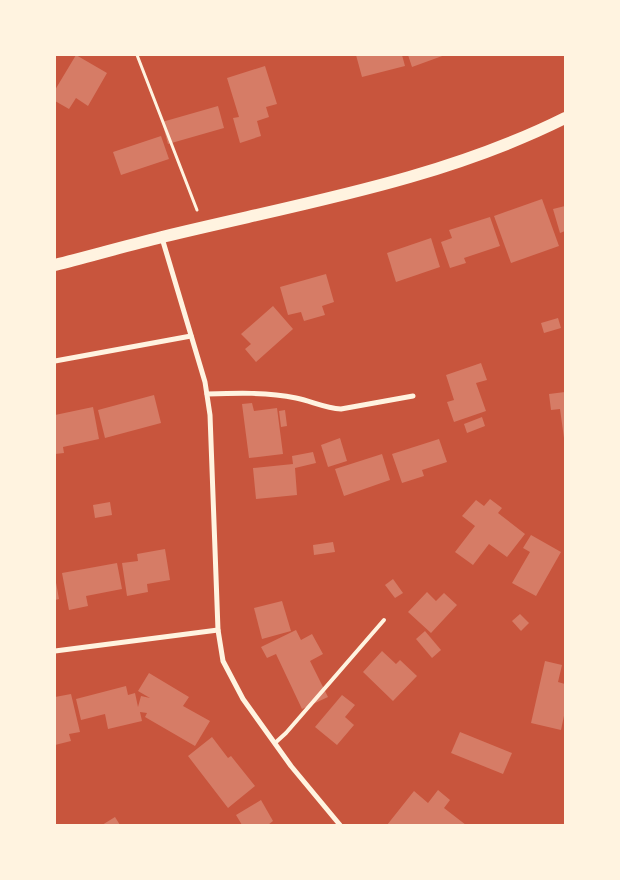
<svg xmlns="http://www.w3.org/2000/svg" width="620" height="880" font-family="Poppins,sans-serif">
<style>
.building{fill:#d67c66}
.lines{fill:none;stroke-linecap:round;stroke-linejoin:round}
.path{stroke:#fff3e0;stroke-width:3}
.service{stroke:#fff3e0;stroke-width:4}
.minor{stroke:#fff3e0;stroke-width:5}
.primary{stroke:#fff3e0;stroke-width:12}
</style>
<rect width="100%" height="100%" fill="#c8553d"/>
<g class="building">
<path d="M76,55L107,73L88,106L76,98L69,109L55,101V90Z"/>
<path d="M356,55H402L405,66L362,77Z"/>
<path d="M408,55H445L412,67Z"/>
<path d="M265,66L277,104L266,107L269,117L257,121L261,136L240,143L233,118L239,117L227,78Z"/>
<path d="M218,106L224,128L168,144L162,122Z"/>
<path d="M161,136L169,159L121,175L113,152Z"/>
<path d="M542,199L559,246L511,263L494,216Z"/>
<path d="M565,206V231L560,233L553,209Z"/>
<path d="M490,217L500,246L464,258L466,263L450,268L441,242L452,238L449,230Z"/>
<path d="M431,238L440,267L396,282L387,253Z"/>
<path d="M326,274L334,302L322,306L325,315L304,321L301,312L288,315L280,287Z"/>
<path d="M273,306L293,329L256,362L245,349L251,344L241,334Z"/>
<path d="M558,318L561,328L544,333L541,323Z"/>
<path d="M481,363L487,380L476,383L486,411L454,422L447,402L454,400L446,375Z"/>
<path d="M565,392V437L564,438L560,409L551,410L549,394Z"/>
<path d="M154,395L161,423L105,438L98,410Z"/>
<path d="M252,403L254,411L277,408L283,454L249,458L242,404Z"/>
<path d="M93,407L99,439L63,447L64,453L55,454V415Z"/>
<path d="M285,410L287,426L281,427L279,411Z"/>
<path d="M482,417L485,426L467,433L464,424Z"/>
<path d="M340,438L347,461L328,467L321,445Z"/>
<path d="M439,439L447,462L422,470L424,476L402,483L392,454Z"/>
<path d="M313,452L316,463L295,468L297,495L256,499L253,468L293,464L292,456Z"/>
<path d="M382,454L390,480L344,496L335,469Z"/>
<path d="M490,499L502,508L498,513L525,534L507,557L489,544L473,565L455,552L475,526L462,516L476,500L484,506Z"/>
<path d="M110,502L112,515L95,518L93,505Z"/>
<path d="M531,535L561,552L536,596L512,583L530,552L523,548Z"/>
<path d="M333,542L335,552L314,555L313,545Z"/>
<path d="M165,549L170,580L147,584L148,592L127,596L122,563L138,561L137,554Z"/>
<path d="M117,563L122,589L86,596L88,606L69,610L62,573Z"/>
<path d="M55,577L59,599L55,600Z"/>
<path d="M393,579L403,593L395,598L385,585Z"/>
<path d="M427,592L436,601L444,593L457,605L431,633L408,612Z"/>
<path d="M282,601L291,631L262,639L254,608Z"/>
<path d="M520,614L529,623L521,631L512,621Z"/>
<path d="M296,630L301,640L312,634L323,654L310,661L328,697L302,709L276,654L267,658L261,647Z"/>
<path d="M425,631L441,650L432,658L416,639Z"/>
<path d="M382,651L396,664L400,660L417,676L393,701L363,672Z"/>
<path d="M545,661L562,665L558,682L565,684V711L561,730L531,723Z"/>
<path d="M149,673L189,697L183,706L210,721L195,746L145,717L147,713L140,712L142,721L108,729L105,714L81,720L76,699L126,686L128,695L135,693L138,707L141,696L150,698L138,691Z"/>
<path d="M71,694L80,732L69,734L71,741L55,745V697Z"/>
<path d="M342,695L355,705L345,717L354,725L337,745L315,727Z"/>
<path d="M460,732L512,753L503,774L451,753Z"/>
<path d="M212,737L228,758L231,756L255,786L228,808L188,756Z"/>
<path d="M438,790L450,800L444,808L466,825H387L414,791L428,803Z"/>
<path d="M261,800L273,821L268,825H242L236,815Z"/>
<path d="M115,817L120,825H102Z"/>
</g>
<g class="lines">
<path class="path" d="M137,55L197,210"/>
<path class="service" d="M275,743L286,733L384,620"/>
<g class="minor">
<path d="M162,238L205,382L210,415L218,630L223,661L243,699L291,766L340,825"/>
<path d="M55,361L191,336"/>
<path d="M207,394C237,393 267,392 296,398C311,401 325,408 341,409L413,396"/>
<path d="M55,651L218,630"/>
</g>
<path class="primary" d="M55,265C90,256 126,246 162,237C297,204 439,181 565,118"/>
</g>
<rect width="620" height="880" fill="none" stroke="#fff3e0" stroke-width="112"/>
</svg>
